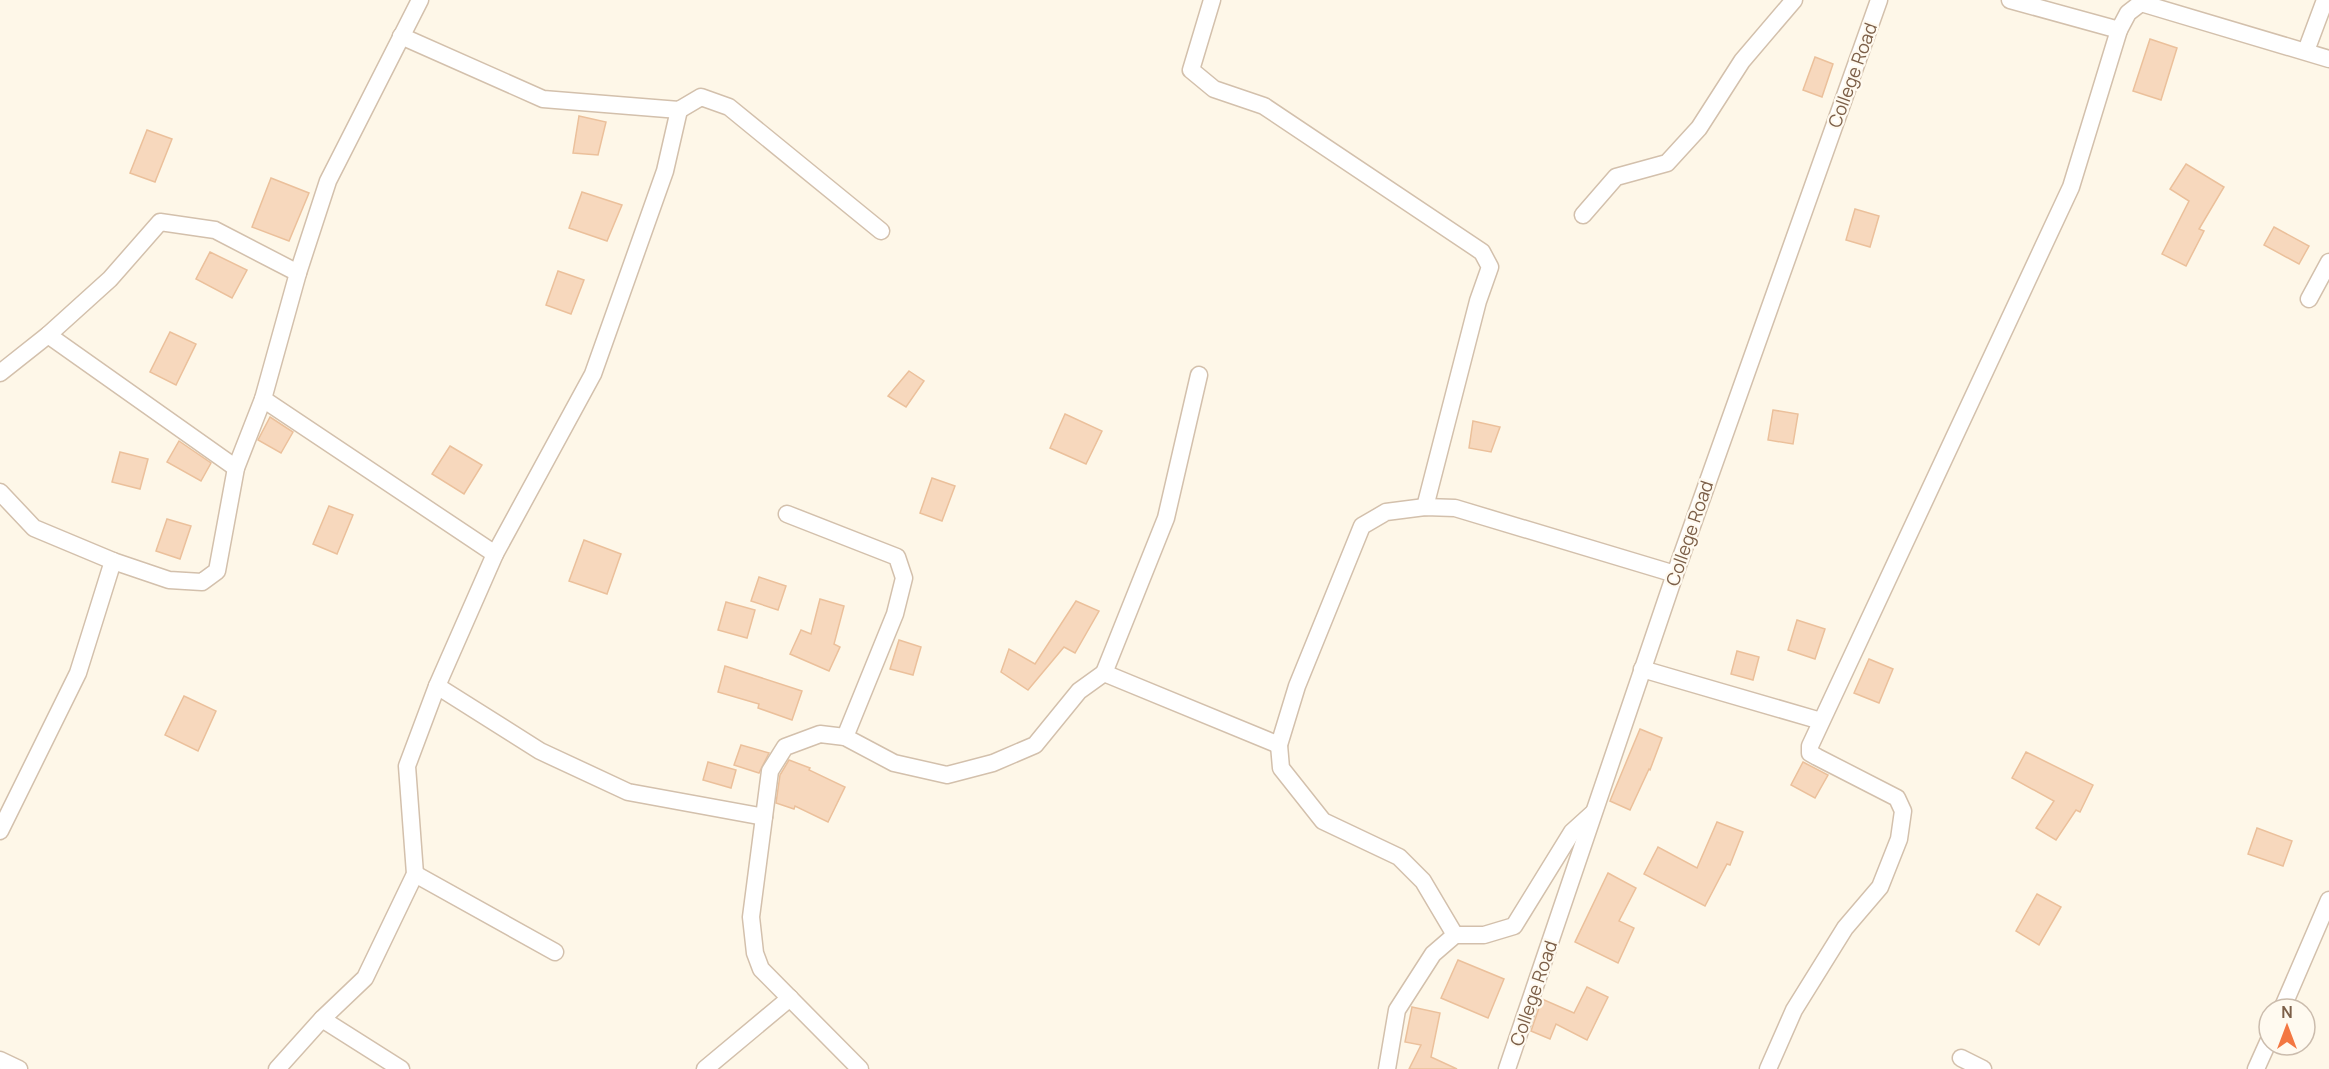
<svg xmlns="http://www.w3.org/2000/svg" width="2329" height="1069" font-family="Manrope,sans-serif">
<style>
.building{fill:#f7d8bd;stroke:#ebc09b;stroke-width:1.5}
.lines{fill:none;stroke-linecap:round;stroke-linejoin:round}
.street-casing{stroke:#d3c0ac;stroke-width:19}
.street{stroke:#fff;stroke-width:16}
.labels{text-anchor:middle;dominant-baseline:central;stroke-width:4.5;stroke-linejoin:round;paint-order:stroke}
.street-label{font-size:18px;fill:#7c5f48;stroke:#fffaf0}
</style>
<rect width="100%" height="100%" fill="#fef7e8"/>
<g class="building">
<path d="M2150,39L2177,48L2161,100L2133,91Z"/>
<path d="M1815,57L1833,64L1822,97L1803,90Z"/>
<path d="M579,116L606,122L598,155L573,153Z"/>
<path d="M147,130L172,139L155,182L130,173Z"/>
<path d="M2186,164L2224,187L2199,229L2204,231L2186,266L2162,254L2189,201L2170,189Z"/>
<path d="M271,178L309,193L289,241L252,227Z"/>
<path d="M582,192L622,205L607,241L569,228Z"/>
<path d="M1855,209L1879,216L1870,247L1846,240Z"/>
<path d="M2274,227L2309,246L2299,264L2264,245Z"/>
<path d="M210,252L247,270L232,298L196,279Z"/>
<path d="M558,271L584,280L571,314L546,305Z"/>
<path d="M170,332L196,344L176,385L150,372Z"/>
<path d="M909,371L924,381L906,407L888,396Z"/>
<path d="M1773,410L1798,414L1793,444L1768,440Z"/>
<path d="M1065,414L1102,431L1086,464L1050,448Z"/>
<path d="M270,417L293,432L281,453L258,440Z"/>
<path d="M1473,421L1500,427L1491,452L1469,448Z"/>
<path d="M179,441L211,463L201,481L167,462Z"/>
<path d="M450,446L482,465L464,494L432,474Z"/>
<path d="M120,452L148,459L140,489L112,482Z"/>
<path d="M932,478L955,486L942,521L920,513Z"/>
<path d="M329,506L353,515L337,554L313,544Z"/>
<path d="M167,519L191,526L180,559L156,551Z"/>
<path d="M584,540L621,554L607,594L569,581Z"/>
<path d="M759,577L786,586L778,610L751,601Z"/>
<path d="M820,599L844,606L834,644L840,647L829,671L790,654L801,630L811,634Z"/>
<path d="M1076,601L1099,611L1075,653L1064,647L1028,690L1001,672L1009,649L1035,664Z"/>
<path d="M726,602L755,610L747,638L718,630Z"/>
<path d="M1797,620L1825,629L1815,659L1788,650Z"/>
<path d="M899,640L921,647L913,675L890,669Z"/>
<path d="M1737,651L1759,657L1753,680L1731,674Z"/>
<path d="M1869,659L1893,669L1879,703L1854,693Z"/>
<path d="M725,666L802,691L792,720L758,708L759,704L718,692Z"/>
<path d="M184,696L216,711L198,751L165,735Z"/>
<path d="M1640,729L1662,738L1650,770L1649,769L1630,810L1610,801Z"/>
<path d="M741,745L769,753L759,773L734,765Z"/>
<path d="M2026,752L2093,785L2080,812L2076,810L2056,840L2036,828L2054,801L2012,778Z"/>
<path d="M789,760L810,768L809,770L845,787L828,822L795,806L794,809L776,803L780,775Z"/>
<path d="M708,762L736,770L731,788L703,780Z"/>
<path d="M1803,762L1828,775L1815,798L1791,785Z"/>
<path d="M1717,822L1743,832L1730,865L1727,864L1705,906L1644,874L1658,847L1697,868Z"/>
<path d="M2257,828L2292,841L2283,866L2248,854Z"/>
<path d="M1608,873L1636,888L1619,921L1634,928L1618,963L1575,942Z"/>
<path d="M2037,894L2061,907L2039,945L2016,931Z"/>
<path d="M1458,960L1504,979L1488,1018L1441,998Z"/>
<path d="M1587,987L1608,997L1587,1040L1556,1024L1550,1039L1531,1031L1542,999L1574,1013Z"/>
<path d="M1412,1007L1440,1013L1431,1057L1457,1069H1409L1421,1045L1405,1042Z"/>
</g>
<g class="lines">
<g class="street-casing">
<g id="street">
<path d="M1212,0L1191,70L1214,89L1264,106L1482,252L1490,267L1478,301L1425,507"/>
<path d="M2010,0L2119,30L2128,13L2141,3L2329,59"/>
<path d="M401,36L543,99L679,110L701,97L729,107L881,231"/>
<path d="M2306,51L2325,0"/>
<path d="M1583,215L1616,177L1667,163L1699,128L1742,61L1794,0"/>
<path d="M2309,299L2329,262"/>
<path d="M48,335L236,468"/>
<path d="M0,373L48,335L110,279L160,222L215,230L298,273"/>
<path d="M263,399L495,554"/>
<path d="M0,492L34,528L113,561"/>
<path d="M787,514L897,557L904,578L895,614L845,737"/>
<path d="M1642,669L1821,721"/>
<path d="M1104,673L1166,518L1199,375"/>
<path d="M437,686L540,751L628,792L764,817"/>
<path d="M0,831L78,673L113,561L169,580L202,582L217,571L236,468L263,399L298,273L328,181L420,0"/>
<path d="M415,874L555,952"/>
<path d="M1455,935L1423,881L1399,857L1323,821L1281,768L1279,745L1297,686L1362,526L1386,512L1425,507L1455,508L1675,574"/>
<path d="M2282,1009L2329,900"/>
<path d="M322,1019L401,1069"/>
<path d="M1961,1058L1983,1069"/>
<path d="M0,1060L19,1069"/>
<path d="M277,1069L322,1019L365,978L415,874L407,766L437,686L495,554L593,374L665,171L679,110"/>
<path d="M705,1069L790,998"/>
<path d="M860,1069L761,969L755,953L751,917L770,771L785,747L820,734L845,737L894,763L947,775L993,763L1035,745L1079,691L1104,673L1279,745"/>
<path d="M1387,1069L1397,1010L1433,954L1455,935H1484L1514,926L1572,832L1593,813"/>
<path d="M1507,1069L1675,574L1879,0"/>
<path d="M1768,1069L1794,1010L1845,928L1880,887L1899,839L1903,811L1897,798L1817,757L1810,753V746L2071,187L2119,30"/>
<path d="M2256,1069L2269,1040"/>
</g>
</g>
<use href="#street" class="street"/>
</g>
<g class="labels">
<g class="street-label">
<text transform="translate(1852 75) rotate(-70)">College Road</text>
<text transform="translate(1689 533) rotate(-71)">College Road</text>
<text transform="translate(1533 993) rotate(-71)">College Road</text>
</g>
</g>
<g transform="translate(2287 1027)"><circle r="28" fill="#fffaf0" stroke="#cbbcad" stroke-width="1.5"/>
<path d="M0-4.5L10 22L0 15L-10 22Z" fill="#f37742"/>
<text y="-9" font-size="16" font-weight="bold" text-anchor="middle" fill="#7c5f48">N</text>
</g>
</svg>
